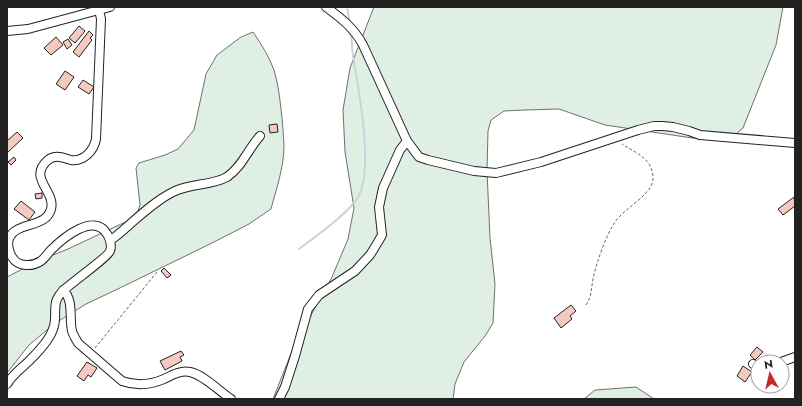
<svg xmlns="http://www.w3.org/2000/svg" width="802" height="406" font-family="Jost,sans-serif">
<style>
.green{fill:#e0efe3;stroke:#6f6f6f}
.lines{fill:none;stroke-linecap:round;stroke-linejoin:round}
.stream{stroke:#c7d3dd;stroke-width:2}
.building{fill:#f3c9c0;stroke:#222}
.minor-casing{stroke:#222;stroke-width:10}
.path{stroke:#646464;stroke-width:1;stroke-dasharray:3 2;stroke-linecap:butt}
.minor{stroke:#fff;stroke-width:8}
</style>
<rect width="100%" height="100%" fill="#fff"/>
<g class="green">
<path d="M374,7H783L776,45L743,128L730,139H699L605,125L559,109L525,110L504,111L491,120L488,131L487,171L490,238L495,284L493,323L485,336L464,362L455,384L453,399H273L294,346L332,277L348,239L354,208L345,152L343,110L350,68Z"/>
<path d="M253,32C261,44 269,56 274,70C280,89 283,126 284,146C284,167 276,190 271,209L249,224L214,242L124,286L86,304L54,324L29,345L7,373V277L38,261L68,249L136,217L140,205L136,168L139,163L165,155L178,149L194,130L206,74L217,55L241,37Z"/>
<path d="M636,387L654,399H584L595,390Z"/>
</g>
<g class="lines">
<g class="stream">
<path d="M347,7L350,23"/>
<path d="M299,249C315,237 349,213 358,197C374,169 359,93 354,62C352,52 352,41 351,31"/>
</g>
</g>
<g class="building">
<path d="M79,26L85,31L75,43L69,38Z"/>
<path d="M89,31L93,35L90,38L92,40L79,57L73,52Z"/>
<path d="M56,37L63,45L51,55L44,48Z"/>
<path d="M68,39L72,45L67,49L63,42Z"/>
<path d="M65,71L74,77L65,90L56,84Z"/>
<path d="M83,80L94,87L89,94L78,87Z"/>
<path d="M277,124L278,132L270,133L269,125Z"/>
<path d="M17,132L23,138L7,153V141Z"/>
<path d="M14,157L16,160L11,165L8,162Z"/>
<path d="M42,193V198L36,199L35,194Z"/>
<path d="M794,197L795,206L783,215L778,209Z"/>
<path d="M21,201L35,212L29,220L14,209Z"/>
<path d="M164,268L171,275L167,278L161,271Z"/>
<path d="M571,305L576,311L570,316L572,319L561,328L554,318Z"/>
<path d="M757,347L763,352L755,360L750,355Z"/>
<path d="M181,351L184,355L180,357L182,361L165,370L160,361Z"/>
<path d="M87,362L97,368L91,377L88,375L84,381L77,376Z"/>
<path d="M743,366L752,372L745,382L737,376Z"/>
</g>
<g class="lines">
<g class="minor-casing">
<g id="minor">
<path d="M326,7C341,18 354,28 363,45L407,141L419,157L428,160L474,171L496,173L541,162L638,130L654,126H662L673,127L689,131L700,135L795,143"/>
<path d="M7,31L28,29L110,7"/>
<path d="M110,240L115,237C132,223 154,201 173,192C190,183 211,186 227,177C242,167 248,149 260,136"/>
<path d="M63,290C74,300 69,318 72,331C73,335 76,339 78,343L122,381C136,386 150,385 164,379C172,375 181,370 190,372C204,375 219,391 231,399"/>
<path d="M781,362L795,357"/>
<path d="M753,364L758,366"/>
<path d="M7,384C12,375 22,368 30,360C37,353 50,339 53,329C59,315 49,303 64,290C71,283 108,257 110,251C112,246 110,238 107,234C94,212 63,238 51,250C48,253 45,258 41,261C32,267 18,267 12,257C9,252 7,244 9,239C15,221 46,229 51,209C56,191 27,178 48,160C56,154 63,158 71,160C84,162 94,150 96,139L101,19L99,10"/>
<path d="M279,399L285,387L295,356L308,309L319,295L355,271L370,255L378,242L382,235L379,207L383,188L400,150L407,141"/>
</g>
</g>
<g class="path">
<path d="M586,305C592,296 591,289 593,279C596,264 606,235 615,222C624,208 654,194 653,178C653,159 636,153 622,144"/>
<path d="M95,348L157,272"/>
</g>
<use href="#minor" class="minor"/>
</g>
<rect width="802" height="406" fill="none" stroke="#222222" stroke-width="16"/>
<g transform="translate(770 374) rotate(352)"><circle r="19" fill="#ffffff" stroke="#a7a7a7"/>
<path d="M0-3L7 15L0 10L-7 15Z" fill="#c62828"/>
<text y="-6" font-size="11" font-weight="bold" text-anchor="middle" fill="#222222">N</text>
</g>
</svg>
